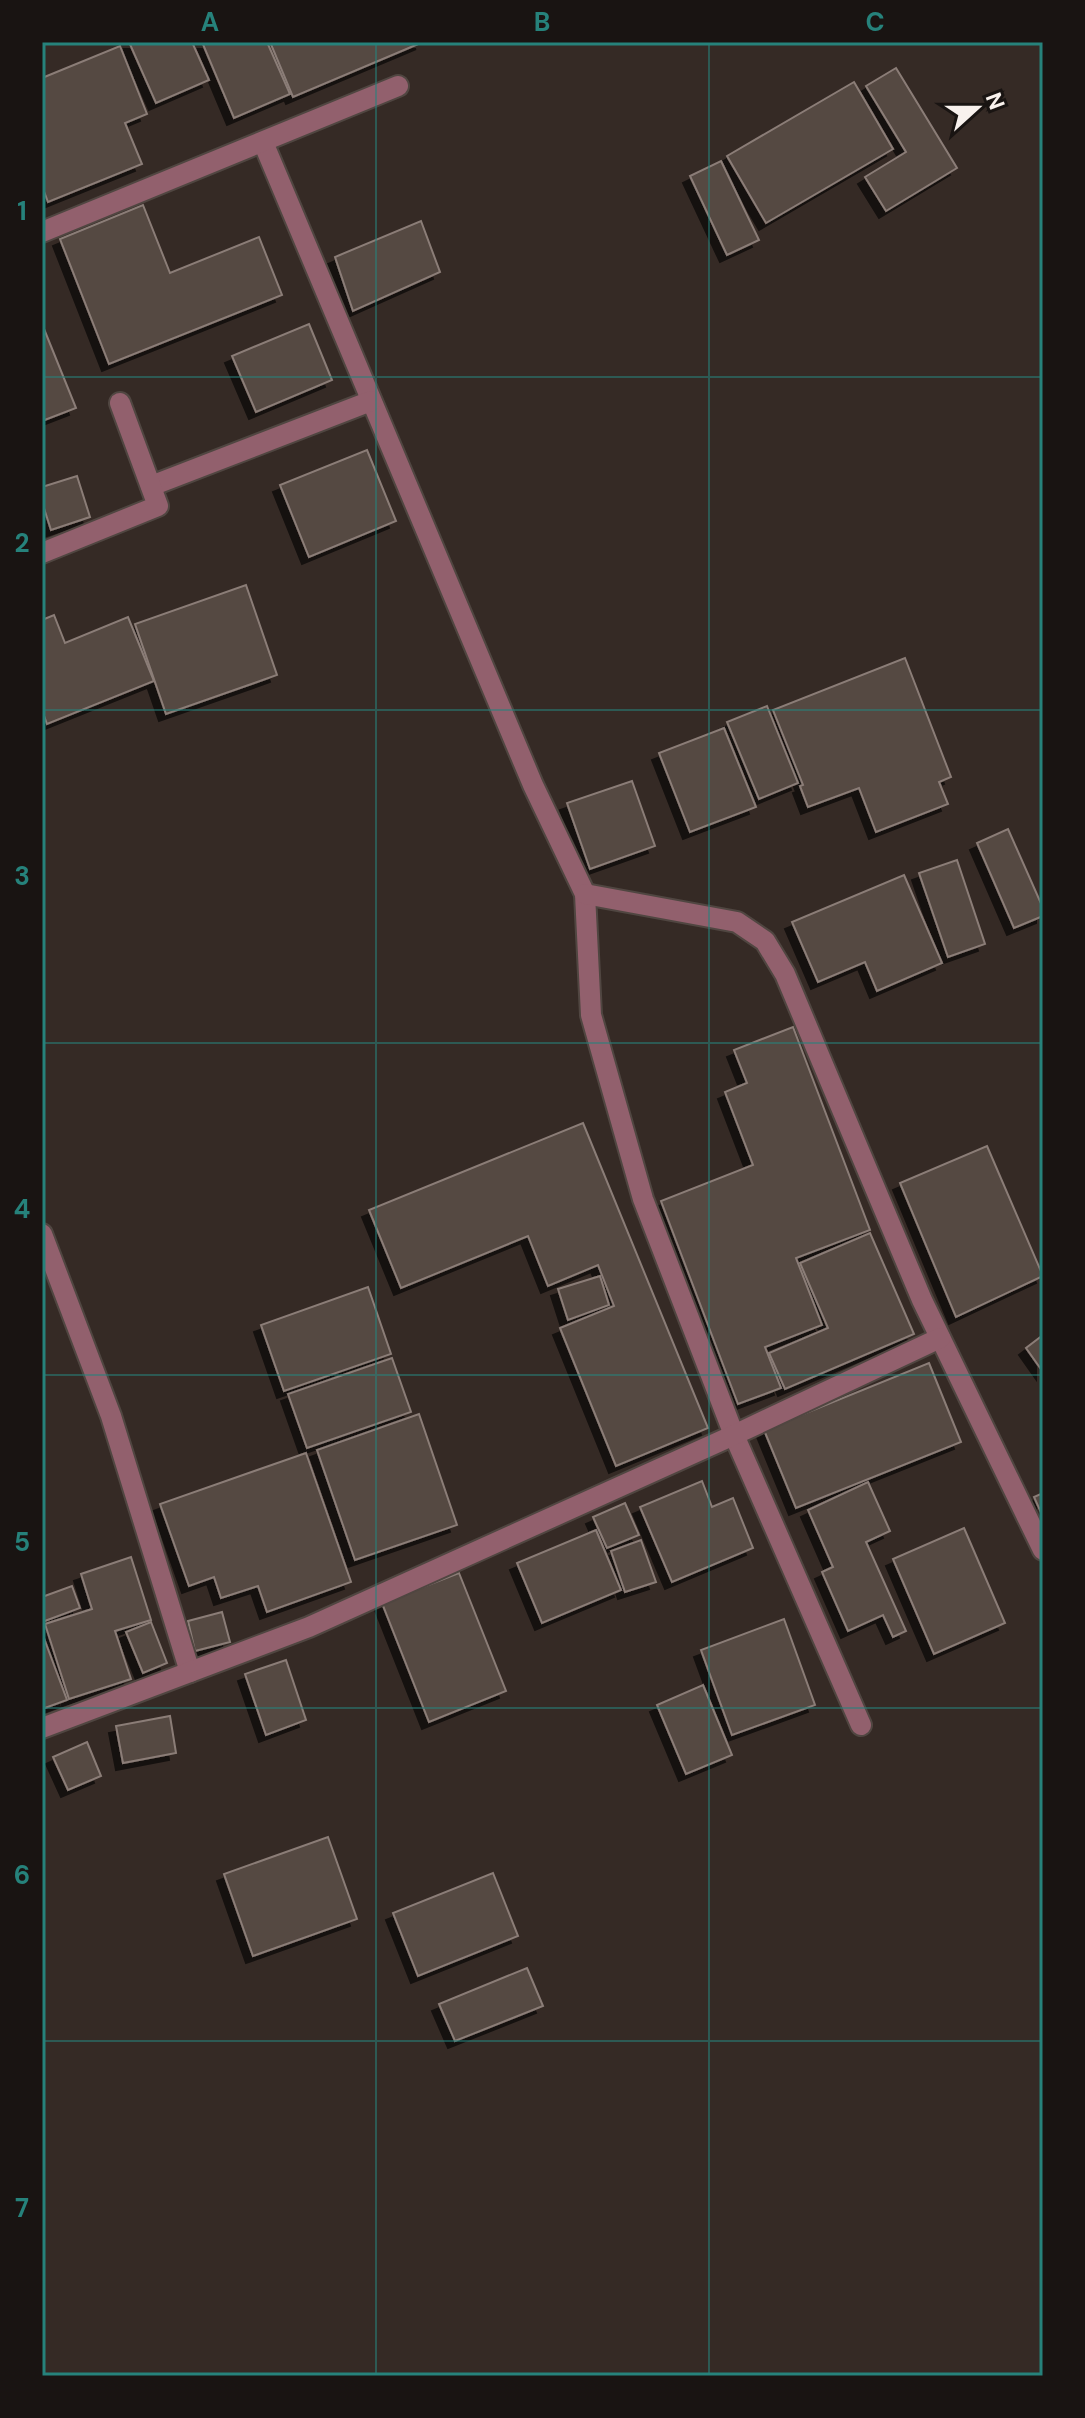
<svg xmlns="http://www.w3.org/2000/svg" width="1085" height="2418" font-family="'DM Sans',sans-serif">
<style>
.building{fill:#544842;stroke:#8b7d77;stroke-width:2;filter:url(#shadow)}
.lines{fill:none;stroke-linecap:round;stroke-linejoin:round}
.street-casing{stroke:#504641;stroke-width:24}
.street{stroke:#92606d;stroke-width:20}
.grid{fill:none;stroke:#26827b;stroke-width:2;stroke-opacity:0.55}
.neatline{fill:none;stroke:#26827b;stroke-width:3}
.grid-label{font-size:26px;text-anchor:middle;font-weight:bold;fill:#26827b}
</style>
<defs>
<filter id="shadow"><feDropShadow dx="-7" dy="7" stdDeviation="0" flood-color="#0009"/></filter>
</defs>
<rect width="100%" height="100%" fill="#352a25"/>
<g class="building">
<path d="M129,42H192L209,80L156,103Z"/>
<path d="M202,42H267L290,94L234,118Z"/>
<path d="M270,42H423L293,97Z"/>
<path d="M120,46L147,114L125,123L142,164L48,202L42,186V78Z"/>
<path d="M896,68L957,168L886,211L865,177L906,152L866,86Z"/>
<path d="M854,82L893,149L766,223L727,156Z"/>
<path d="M721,161L759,240L727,255L690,176Z"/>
<path d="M143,205L170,273L259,237L282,295L109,364L60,239Z"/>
<path d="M421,221L440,272L353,311L335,257Z"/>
<path d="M42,324L76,408L42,421Z"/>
<path d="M309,324L332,380L256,412L232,356Z"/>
<path d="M367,450L396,521L309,557L280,485Z"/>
<path d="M77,476L90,517L51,530L42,502V487Z"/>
<path d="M246,585L277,675L166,714L135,624Z"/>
<path d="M54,615L65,643L128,617L154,681L47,724L42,710V620Z"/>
<path d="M905,658L951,777L939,782L948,804L876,832L859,788L808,807L800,786L803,785L773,710Z"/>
<path d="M767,706L798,783L759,799L727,722Z"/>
<path d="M724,728L756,807L690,832L659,753Z"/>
<path d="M632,781L655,846L590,869L567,803Z"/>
<path d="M1008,829L1043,908V916L1014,928L977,843Z"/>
<path d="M957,860L985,944L948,957L919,873Z"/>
<path d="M904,875L942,963L877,991L865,962L818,982L792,922Z"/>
<path d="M793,1027L870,1230L796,1258L822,1325L765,1347L781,1388L738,1404L661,1201L753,1165L725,1092L747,1083L734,1050Z"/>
<path d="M583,1123L708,1428L616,1466L560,1328L614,1306L598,1265L548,1286L528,1236L401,1288L369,1210Z"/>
<path d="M987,1146L1043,1276L956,1317L900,1183Z"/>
<path d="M870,1233L914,1334L785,1389L769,1353L828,1328L800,1263Z"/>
<path d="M600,1276L609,1305L568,1320L558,1289Z"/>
<path d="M368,1287L391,1354L284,1391L261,1325Z"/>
<path d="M1043,1335V1372L1026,1348Z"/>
<path d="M392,1358L411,1412L307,1448L288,1394Z"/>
<path d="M929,1363L961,1442L796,1508L764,1430Z"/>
<path d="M419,1414L457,1525L355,1560L317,1450Z"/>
<path d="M306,1453L351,1582L267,1612L258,1586L221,1598L214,1577L189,1586L160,1504Z"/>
<path d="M702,1481L712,1507L733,1498L753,1548L672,1582L640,1507Z"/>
<path d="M868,1482L890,1531L866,1542L906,1631L893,1637L883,1615L848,1631L822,1572L833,1567L808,1510Z"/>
<path d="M1043,1493V1517L1034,1497Z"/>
<path d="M625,1503L639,1535L607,1548L593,1517Z"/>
<path d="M964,1528L1005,1623L934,1654L893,1559Z"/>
<path d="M596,1530L621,1590L542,1623L517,1563Z"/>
<path d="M641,1540L656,1582L625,1592L611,1551Z"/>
<path d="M131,1557L151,1620L115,1631L131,1679L69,1699L45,1624L92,1609L81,1574Z"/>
<path d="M459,1573L506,1691L429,1722L382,1603Z"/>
<path d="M72,1586L80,1608L42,1622V1597Z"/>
<path d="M222,1612L230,1642L195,1651L188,1621Z"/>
<path d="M784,1619L815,1705L732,1735L701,1650Z"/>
<path d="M151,1622L167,1663L143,1673L126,1632Z"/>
<path d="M42,1633L67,1700L42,1709Z"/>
<path d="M286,1660L306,1720L266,1735L245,1674Z"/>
<path d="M703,1685L732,1755L686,1774L657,1705Z"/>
<path d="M170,1716L176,1753L123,1763L116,1726Z"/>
<path d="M87,1742L101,1776L68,1790L53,1757Z"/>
<path d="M328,1837L357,1919L253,1956L224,1874Z"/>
<path d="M493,1873L518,1936L418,1976L393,1913Z"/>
<path d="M527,1968L543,2006L455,2041L439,2004Z"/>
</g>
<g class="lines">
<g class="street-casing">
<g id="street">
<path d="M263,142L533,785L585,894L591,1015L643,1199L734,1435L861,1725"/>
<path d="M42,232L398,86"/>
<path d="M151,486L371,401"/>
<path d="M42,553L158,506L120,403"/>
<path d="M585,894L737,922L765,941L785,974L922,1300L1043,1550"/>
<path d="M42,1234L111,1416L190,1672"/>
<path d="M42,1728L309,1627L734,1435L940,1338"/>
</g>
</g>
<use href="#street" class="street"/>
</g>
<path class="grid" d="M376,42V2376M709,42V2376M42,377H1043M42,710H1043M42,1043H1043M42,1375H1043M42,1708H1043M42,2041H1043"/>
<rect width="1085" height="2418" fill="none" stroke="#191412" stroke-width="88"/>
<g transform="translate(977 108) rotate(69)" stroke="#191412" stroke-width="6" paint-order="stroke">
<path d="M0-6L14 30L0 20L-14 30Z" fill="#f8f1ed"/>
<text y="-12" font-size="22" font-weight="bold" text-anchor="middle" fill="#f8f1ed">N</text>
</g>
<rect x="44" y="44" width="997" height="2330" class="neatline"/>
<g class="grid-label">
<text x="210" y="31">A</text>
<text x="542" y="31">B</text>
<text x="875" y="31">C</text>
<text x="22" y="220">1</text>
<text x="22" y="552">2</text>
<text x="22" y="885">3</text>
<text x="22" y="1218">4</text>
<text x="22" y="1551">5</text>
<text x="22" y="1884">6</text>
<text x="22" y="2217">7</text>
</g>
</svg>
